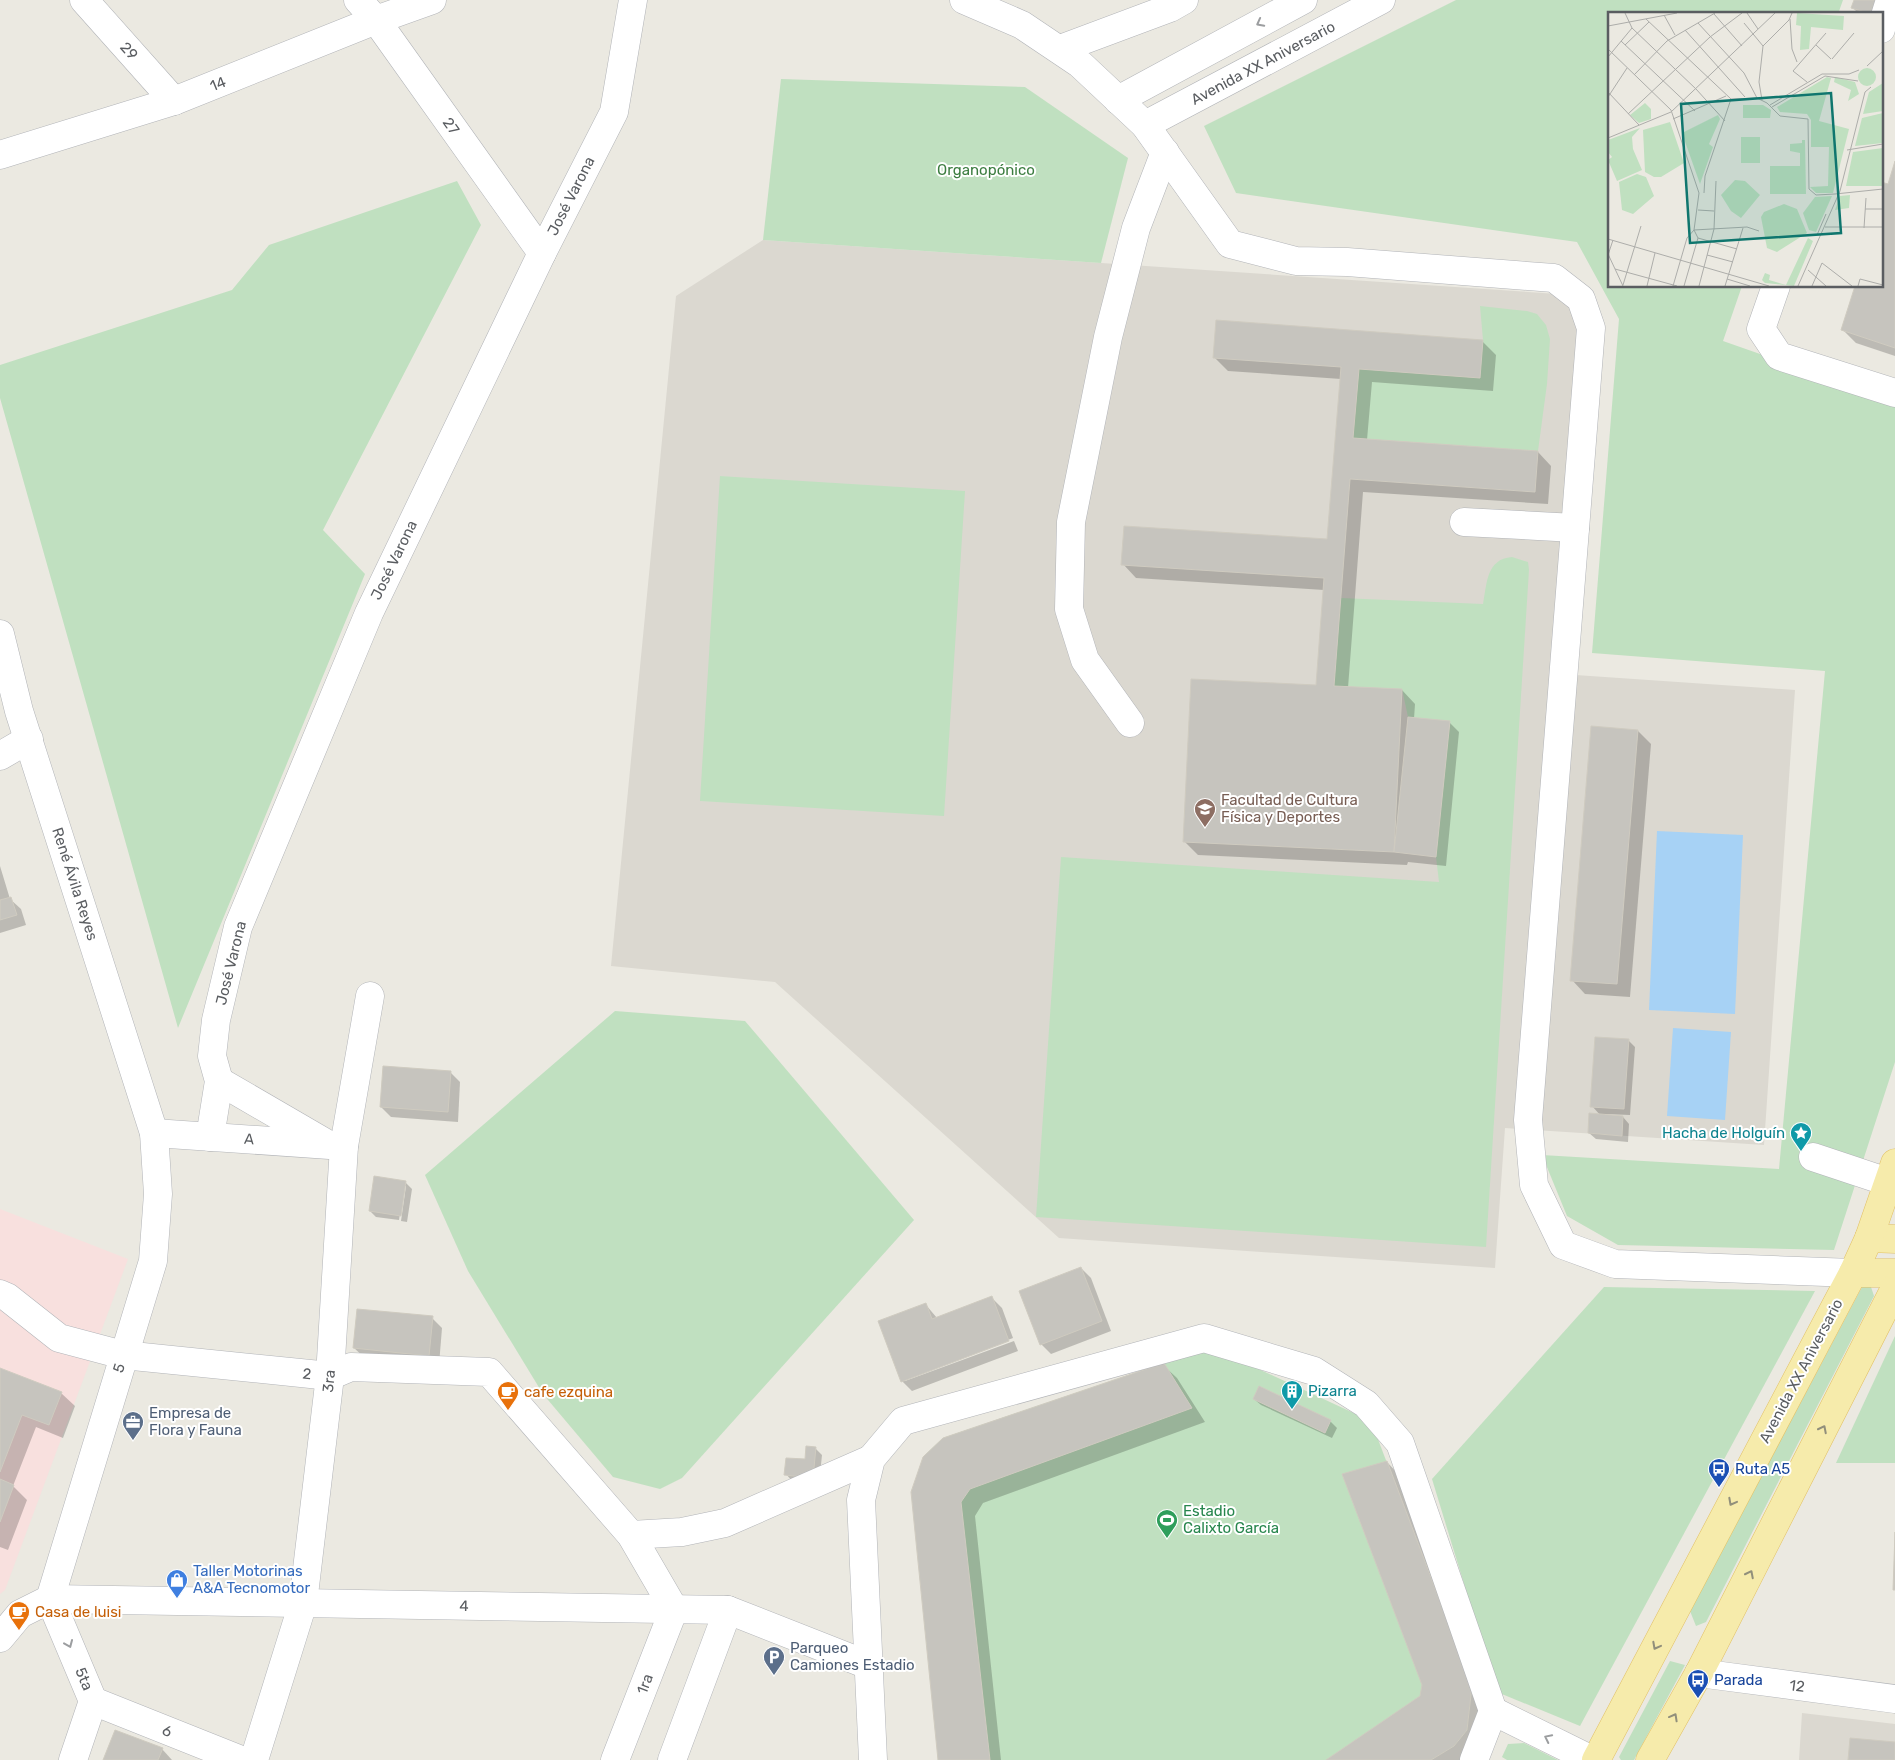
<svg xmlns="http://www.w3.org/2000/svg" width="1895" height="1760" font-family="Rubik,sans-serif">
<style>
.education{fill:#dbd8d0}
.medical{fill:#f8e0de}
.green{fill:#c0e0c0}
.water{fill:#a7d2f5}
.shadow{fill:#0003}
.building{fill:#c6c4be;stroke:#cfcbc0}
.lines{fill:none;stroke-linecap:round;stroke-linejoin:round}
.minor-casing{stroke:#b2b4b8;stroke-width:29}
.major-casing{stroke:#e2c064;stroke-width:29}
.minor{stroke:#fff;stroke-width:28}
.major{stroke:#f6ebab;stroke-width:28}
.oneway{stroke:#9c9ea0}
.oneway2{stroke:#918f7b}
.labels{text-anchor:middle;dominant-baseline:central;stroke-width:4;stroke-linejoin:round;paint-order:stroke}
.street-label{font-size:15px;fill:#5a5d61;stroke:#fff}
.park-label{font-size:15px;fill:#3c7d40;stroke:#fff}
.education-label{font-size:15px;fill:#785e54;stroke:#fff;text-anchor:start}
.culture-label{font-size:15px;fill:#0d838f;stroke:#fff;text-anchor:end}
.food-label{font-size:15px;fill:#c56008;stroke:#fff;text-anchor:start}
.service-label{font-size:15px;fill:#4e5e75;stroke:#fff;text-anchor:start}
.transit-label{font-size:15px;fill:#164399;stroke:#fff;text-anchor:start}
.leisure-label{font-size:15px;fill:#27864d;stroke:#fff;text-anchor:start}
.shop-label{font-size:15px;fill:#366cbe;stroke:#fff;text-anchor:start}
.inset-road{fill:none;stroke:#adadaa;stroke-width:1}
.view{fill:#0f766e;fill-opacity:0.15;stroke:#0f766e;stroke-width:2.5}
.inset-edge{fill:none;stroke:#5a5d61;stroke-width:2.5}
</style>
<rect width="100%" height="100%" fill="#ebe9e1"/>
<g class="education">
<path d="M763,240L1587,296L1561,674L1795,690L1764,1145L1505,1128L1495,1268L1059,1238L775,982L611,966L676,296Z"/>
<path d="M1802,1713L1895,1724V1760H1799Z"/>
</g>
<path class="medical" d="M0,1209L128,1259L5,1590L0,1594Z"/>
<g class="green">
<path d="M1456,0H1843L1838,14H1609V286H1742L1723,341L1895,401V1062L1834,1250L1618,1245L1567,1216L1542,1155L1779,1169L1825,671L1592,653L1619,319L1577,242L1236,193L1204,126Z"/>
<path d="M781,79L1025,87L1128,158L1101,263L763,240Z"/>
<path d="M457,181L481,225L323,530L365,574L178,1028L0,398V365L232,290L269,245Z"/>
<path d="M1480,306L1527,311L1537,314L1546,325L1550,339L1547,384L1538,451L1353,438L1359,369L1480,378L1483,340Z"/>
<path d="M720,476L965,491L944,816L700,801Z"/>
<path d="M1512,557L1528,562L1529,570L1486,1247L1036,1217L1061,857L1439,882L1436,857L1450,721L1408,717L1402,689L1334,686L1341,598L1483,604C1487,584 1486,559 1512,557Z"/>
<path d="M615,1011L745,1021L914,1220L682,1478L660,1489L613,1477L543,1394L468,1271L425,1175Z"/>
<path d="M1604,1287L1815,1291L1580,1726L1497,1692L1432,1479Z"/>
<path d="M1862,1287H1871L1874,1296L1706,1622L1696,1626L1690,1611Z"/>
<path d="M1895,1336V1463H1836Z"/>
<path d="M1211,1347L1371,1421L1472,1686L1467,1730L1454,1746L1431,1760H938L923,1457L943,1438Z"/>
<path d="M1670,1661L1685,1665L1634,1760H1621L1619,1757Z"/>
<path d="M1524,1743L1558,1760H1507L1502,1757L1508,1744Z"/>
</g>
<g class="water">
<path d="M1657,831L1743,835L1735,1014L1649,1010Z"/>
<path d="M1673,1028L1731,1032L1725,1120L1667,1116Z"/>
</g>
<g class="shadow">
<path d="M1855,0L1880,14H1859L1853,8Z"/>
<path d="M1895,165V356L1856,343L1842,329L1881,286L1888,186Z"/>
<path d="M1482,341L1496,355L1493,391L1372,382L1367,440L1538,452L1551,466L1548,504L1363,492L1348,688L1402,690L1415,704L1414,719L1449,722L1459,732L1446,866L1408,862L1407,865L1198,855L1184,841L1317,686L1324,590L1136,578L1123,564L1328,540L1341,379L1228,371L1214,357Z"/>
<path d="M1638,731L1651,744L1630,997L1585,994L1572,980Z"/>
<path d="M0,866L10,899L21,909L26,925L0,933Z"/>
<path d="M1628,1040L1635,1047L1630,1115L1605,1114V1116L1623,1117L1629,1124L1628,1142L1596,1139L1589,1133L1601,1116L1592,1106Z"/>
<path d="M450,1072L460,1082L458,1122L391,1117L381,1107Z"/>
<path d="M405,1182L412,1189L407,1222L401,1221L406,1186H404L399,1220L376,1217L370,1211Z"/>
<path d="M1081,1268L1091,1278L1111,1331L1051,1354L1041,1344Z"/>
<path d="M991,1297L1002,1308L1013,1338L905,1379V1381L1014,1341L1018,1351L912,1391L902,1381L926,1305L937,1318Z"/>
<path d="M432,1318L442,1328L439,1365L365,1358L354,1348Z"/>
<path d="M1163,1365L1177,1378L1205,1422L983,1503L975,1516L1001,1760H940L913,1492Z"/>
<path d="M0,1369L61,1393L75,1406L63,1438L36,1427L13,1486L27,1500L8,1550L0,1547Z"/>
<path d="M1259,1388L1330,1421L1337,1428L1332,1438L1261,1405L1254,1399Z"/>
<path d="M816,1449L822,1455L819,1484L792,1481L786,1474L806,1461Z"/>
<path d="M1387,1462L1400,1476L1485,1700L1467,1760H1328L1421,1696L1423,1685Z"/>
<path d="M162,1749L172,1760H104Z"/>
</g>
<g class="building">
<path d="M1854,0H1877L1872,14L1851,8Z"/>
<path d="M1895,161V348L1841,330L1855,286H1881V182L1888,184Z"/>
<path d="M1216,320L1483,340L1480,378L1359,369L1353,438L1538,451L1535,492L1350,479L1334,686L1402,689L1394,852L1183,842L1191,679L1316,685L1324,578L1121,565L1124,526L1327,539L1341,367L1213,358Z"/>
<path d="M1408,717L1450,721L1436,857L1394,852Z"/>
<path d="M1591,726L1638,730L1617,984L1570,981Z"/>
<path d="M11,897L17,915L0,920V900Z"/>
<path d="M1595,1037L1629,1039L1624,1109L1590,1107Z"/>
<path d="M383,1066L451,1071L448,1112L380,1107Z"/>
<path d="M1589,1113L1623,1116L1622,1136L1588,1133Z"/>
<path d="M374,1176L406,1181L401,1216L369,1211Z"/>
<path d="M1081,1267L1102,1321L1040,1345L1019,1291Z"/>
<path d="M992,1296L1009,1341L901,1382L878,1321L926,1303L932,1319Z"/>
<path d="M357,1309L433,1316L429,1356L353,1348Z"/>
<path d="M1164,1363L1192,1408L970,1489L961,1502L990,1760H938L911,1492L923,1457L943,1438Z"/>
<path d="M0,1368L62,1392L49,1425L22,1415L0,1472Z"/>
<path d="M1259,1386L1331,1420L1325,1433L1253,1399Z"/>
<path d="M806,1446L816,1447L813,1478L784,1475L786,1458L805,1459Z"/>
<path d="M1387,1461L1472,1686L1467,1730L1454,1746L1431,1760H1326L1420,1696L1422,1685L1342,1474Z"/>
<path d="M0,1479L14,1485L0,1522Z"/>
<path d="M1895,1532V1590H1893Z"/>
<path d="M115,1730L163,1748L158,1760H103Z"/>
<path d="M1850,1738L1895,1742V1760H1848Z"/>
</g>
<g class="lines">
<g class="minor-casing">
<g id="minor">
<path d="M84,0L174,101"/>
<path d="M358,0L376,20L542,253"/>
<path d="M964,0L1022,25L1080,64L1145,125L1230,244L1296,261L1347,262L1554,278L1581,299L1591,328L1528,1120L1534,1185L1563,1245L1615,1264L1853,1273"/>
<path d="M1881,29L1890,0"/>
<path d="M1060,49L1170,8L1184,0"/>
<path d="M1118,100L1303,0"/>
<path d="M1145,125L1381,0"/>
<path d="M0,155L174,101L376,20L432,0"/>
<path d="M1776,286L1761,329L1779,356L1895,393"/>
<path d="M1464,522L1575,528"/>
<path d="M0,634L19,711L154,1133L158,1194L153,1261L50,1599"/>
<path d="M1130,723L1085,660L1069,609L1071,522L1108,337L1136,228L1165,152"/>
<path d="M0,756L29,739"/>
<path d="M219,1081L324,1142"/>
<path d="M154,1133L344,1146"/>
<path d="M210,1137L219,1081L212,1056L216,1020L238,927L369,613L542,253L614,112L633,0"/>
<path d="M1813,1157L1888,1182"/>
<path d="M0,1294L7,1297L59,1338L123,1355L330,1376L351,1367L489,1372L631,1535L674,1609L615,1760"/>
<path d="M631,1535L682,1532L725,1523L871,1459"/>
<path d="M50,1599L93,1701L73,1760"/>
<path d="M0,1638L20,1614L50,1599L728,1610L868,1665"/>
<path d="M1699,1673L1895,1699"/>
<path d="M93,1701L241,1760"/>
<path d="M1493,1711L1592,1760"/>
<path d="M254,1760L303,1603L330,1376L344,1146L370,996"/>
<path d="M672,1760L728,1610"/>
<path d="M873,1760L861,1500L871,1459L903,1421L1204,1338L1314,1371L1366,1404L1400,1443L1493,1711L1474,1760"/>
</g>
</g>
<g class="major-casing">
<g id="major">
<path d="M1869,1238L1895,1239"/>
<path d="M1853,1273H1895"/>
<path d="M1596,1760L1853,1273L1869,1238L1895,1163"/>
<path d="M1650,1760L1699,1673L1895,1288"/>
</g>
</g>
<use href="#minor" class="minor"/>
<use href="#major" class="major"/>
</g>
<defs><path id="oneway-chevron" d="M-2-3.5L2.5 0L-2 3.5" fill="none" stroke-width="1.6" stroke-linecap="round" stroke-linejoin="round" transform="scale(1.25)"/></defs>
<g class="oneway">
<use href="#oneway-chevron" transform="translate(1260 23) rotate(152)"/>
<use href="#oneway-chevron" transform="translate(69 1644) rotate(67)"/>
<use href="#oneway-chevron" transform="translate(1548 1738) rotate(-154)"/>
</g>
<g class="oneway2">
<use href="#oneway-chevron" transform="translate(1823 1429) rotate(-63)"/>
<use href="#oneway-chevron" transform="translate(1732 1502) rotate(118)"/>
<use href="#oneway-chevron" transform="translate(1750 1574) rotate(-63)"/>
<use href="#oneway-chevron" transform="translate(1656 1646) rotate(118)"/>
<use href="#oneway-chevron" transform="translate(1674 1717) rotate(-61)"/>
</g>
<defs>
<g id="university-pin" transform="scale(1.125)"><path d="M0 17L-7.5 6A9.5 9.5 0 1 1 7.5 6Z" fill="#8d6e63" stroke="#fff"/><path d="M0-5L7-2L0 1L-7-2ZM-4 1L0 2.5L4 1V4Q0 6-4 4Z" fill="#fff"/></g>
<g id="sight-pin" transform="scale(1.125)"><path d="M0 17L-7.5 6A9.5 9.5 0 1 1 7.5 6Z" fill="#0f9aa8" stroke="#fff"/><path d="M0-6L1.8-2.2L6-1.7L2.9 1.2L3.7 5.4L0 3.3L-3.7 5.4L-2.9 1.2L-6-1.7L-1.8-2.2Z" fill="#fff"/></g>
<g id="building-pin" transform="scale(1.125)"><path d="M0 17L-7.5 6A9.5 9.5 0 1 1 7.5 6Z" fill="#0f9aa8" stroke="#fff"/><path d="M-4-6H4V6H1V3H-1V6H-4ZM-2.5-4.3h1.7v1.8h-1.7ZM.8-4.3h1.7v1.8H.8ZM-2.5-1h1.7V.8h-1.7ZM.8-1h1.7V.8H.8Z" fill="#fff"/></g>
<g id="cafe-pin" transform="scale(1.125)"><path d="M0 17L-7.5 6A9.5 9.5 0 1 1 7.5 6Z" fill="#e8710a" stroke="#fff"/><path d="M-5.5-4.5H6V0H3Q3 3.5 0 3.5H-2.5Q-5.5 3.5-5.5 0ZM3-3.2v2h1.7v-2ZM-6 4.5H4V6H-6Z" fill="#fff"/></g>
<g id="office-pin" transform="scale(1.125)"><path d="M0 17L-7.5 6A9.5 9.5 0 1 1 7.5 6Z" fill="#5c6f8a" stroke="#fff"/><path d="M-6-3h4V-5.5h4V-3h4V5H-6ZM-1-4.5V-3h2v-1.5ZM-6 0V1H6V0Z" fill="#fff"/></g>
<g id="bus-pin" transform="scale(1.125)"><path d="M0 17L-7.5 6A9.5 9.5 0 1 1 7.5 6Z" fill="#1a4fb4" stroke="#fff"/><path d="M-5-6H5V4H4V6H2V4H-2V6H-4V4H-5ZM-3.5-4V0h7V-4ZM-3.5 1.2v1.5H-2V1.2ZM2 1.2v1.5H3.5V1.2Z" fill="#fff"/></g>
<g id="stadium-pin" transform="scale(1.125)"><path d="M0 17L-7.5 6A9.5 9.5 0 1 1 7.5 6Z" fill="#2e9e5b" stroke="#fff"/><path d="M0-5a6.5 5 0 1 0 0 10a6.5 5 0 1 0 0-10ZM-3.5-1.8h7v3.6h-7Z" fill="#fff"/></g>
<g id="shop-pin" transform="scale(1.125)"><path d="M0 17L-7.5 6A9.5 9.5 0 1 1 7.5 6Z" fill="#3f7fe0" stroke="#fff"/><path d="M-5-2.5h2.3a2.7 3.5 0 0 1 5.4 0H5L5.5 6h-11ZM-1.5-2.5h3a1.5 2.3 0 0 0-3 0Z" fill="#fff"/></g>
<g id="parking-pin" transform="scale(1.125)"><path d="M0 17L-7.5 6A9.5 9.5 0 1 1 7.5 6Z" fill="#5c6f8a" stroke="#fff"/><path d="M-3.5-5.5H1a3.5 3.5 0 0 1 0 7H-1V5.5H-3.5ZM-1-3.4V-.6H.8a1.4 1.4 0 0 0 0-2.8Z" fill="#fff"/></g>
</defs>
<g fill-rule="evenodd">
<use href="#university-pin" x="1205" y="809"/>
<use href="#sight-pin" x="1801" y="1133"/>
<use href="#building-pin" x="1292" y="1391"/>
<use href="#cafe-pin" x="508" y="1392"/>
<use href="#office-pin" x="133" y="1422"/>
<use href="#bus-pin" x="1719" y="1469"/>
<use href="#stadium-pin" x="1167" y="1520"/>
<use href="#shop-pin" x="177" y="1580"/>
<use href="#cafe-pin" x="19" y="1612"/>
<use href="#parking-pin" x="774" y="1657"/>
<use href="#bus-pin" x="1698" y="1680"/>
</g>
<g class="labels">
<g class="street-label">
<text transform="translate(129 51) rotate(48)">29</text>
<text transform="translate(1263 63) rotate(-28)">Avenida XX Aniversario</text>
<text transform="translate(218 84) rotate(-22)">14</text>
<text transform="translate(451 126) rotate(54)">27</text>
<text transform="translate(571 196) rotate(-63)">José Varona</text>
<text transform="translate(394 560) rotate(-64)">José Varona</text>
<text transform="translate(75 884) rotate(72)">René Ávila Reyes</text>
<text transform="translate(231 963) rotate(-76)">José Varona</text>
<text transform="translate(249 1139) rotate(4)">A</text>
<text transform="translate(119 1368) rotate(-73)">5</text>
<text transform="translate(1801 1371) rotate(-62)">Avenida XX Aniversario</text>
<text transform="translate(307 1374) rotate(6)">2</text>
<text transform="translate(329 1381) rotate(-84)">3ra</text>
<text transform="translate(464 1606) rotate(1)">4</text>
<text transform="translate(84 1679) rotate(67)">5ta</text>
<text transform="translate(645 1684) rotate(-69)">1ra</text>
<text transform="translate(1797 1686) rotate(8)">12</text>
<text transform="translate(167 1731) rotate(22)">6</text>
</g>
<g class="park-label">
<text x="986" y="170">Organopónico</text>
</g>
<g class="education-label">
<text x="1221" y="800">Facultad de Cultura<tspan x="1221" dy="17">Física y Deportes</tspan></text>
</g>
<g class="culture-label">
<text x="1785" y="1133">Hacha de Holguín</text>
<text x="1308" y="1391" text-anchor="start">Pizarra</text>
</g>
<g class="food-label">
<text x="524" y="1392">cafe ezquina</text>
<text x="35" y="1612">Casa de luisi</text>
</g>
<g class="service-label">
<text x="149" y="1413">Empresa de<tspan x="149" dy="17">Flora y Fauna</tspan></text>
<text x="790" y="1648">Parqueo<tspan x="790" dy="17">Camiones Estadio</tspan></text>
</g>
<g class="transit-label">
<text x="1735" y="1469">Ruta A5</text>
<text x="1714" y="1680">Parada</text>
</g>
<g class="leisure-label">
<text x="1183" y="1511">Estadio<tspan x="1183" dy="17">Calixto García</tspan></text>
</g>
<g class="shop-label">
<text x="193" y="1571">Taller Motorinas<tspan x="193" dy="17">A&amp;A Tecnomotor</tspan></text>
</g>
</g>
<g transform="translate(1608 12)">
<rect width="275" height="275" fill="#ebe9e1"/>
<path d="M189,1L236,4L235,18L203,15L201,37L192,38L193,14L188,13ZM250 65a9 9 0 1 1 18 0a9 9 0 1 1-18 0ZM219,65L223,66L211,109L241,117L225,181H208L202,175L220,174L221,135H203V108L199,102L172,100L169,95ZM227,65L247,70L251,82L240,89L243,78L226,70ZM275,71V99L255,102L261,80ZM37,91L43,97V107L31,111L22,103ZM135,93H155L163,98L162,106H135ZM275,101V131L247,134L254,106ZM110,103L112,107L101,132L105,135L92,172L74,121ZM62,110L76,151L53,165H46L37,160L35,118ZM32,116L24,125L25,137L34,158L9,169L0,148L4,145L0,140V128ZM133,125H152V151H133ZM194,128H197L198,182H162V154H192V141L182,139V132L194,131ZM275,136V174H238L245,140ZM29,162L38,165L46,184L25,202L14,198L11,170ZM127,168L137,169L152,183L133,206L123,199L113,183ZM242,183L241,196L227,198L232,184ZM224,184L208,220L201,218L195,201L207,185ZM176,192L189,197L199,221L169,240L159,236L153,205L156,200ZM200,226L205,229L186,274L157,271L154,268L157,261L162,263L161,268L178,273Z" fill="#c0e0c0"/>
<path class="inset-road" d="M17,1L24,16L88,77L117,109M139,1L150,17M106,2L134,34M56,3L67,23M38,7L123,87M182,7L184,37L189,50M90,11L136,61L149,86M136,11L155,34M0,14L69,1M77,18L137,85M13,29L87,99M17,33L41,10M208,33L223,47M155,34L181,8L184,1M0,37L63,98L91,181L86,218M0,45L24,16M224,47L246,21M259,54L275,39M26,63L59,29L107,1M199,70L185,59L218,21M0,80L31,113M0,85L19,56M123,87L149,86L159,91L172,104L200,107L201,177L208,183L227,182M154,88L151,70L155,34M162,93L214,62H241L251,58M164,95L217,64L250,69M20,102L102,25L134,1M65,107L118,84M0,126L63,100L167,1M239,138L275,132M96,181L97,164L123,87M227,182L275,177M257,197H275M90,198L106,199M217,215H275M256,216L258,186M86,218L139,215L151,219M209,223L218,202M90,226L129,237M0,227L161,274M0,242L15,274M0,243L5,228M99,243L125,250M7,257L69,274M200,258L218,274M119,267L142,274M15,273L33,214M39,274L47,241M65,274L79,226L86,218M76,274L90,226L86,218M91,274L106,217L108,169M117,274L135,216M190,274L232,179L257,80L263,75M204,274L214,251L244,274M250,274L252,267L275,273"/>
<path class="view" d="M223,81L233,221L82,231L73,92Z"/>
<rect width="275" height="275" class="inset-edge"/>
</g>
</svg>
